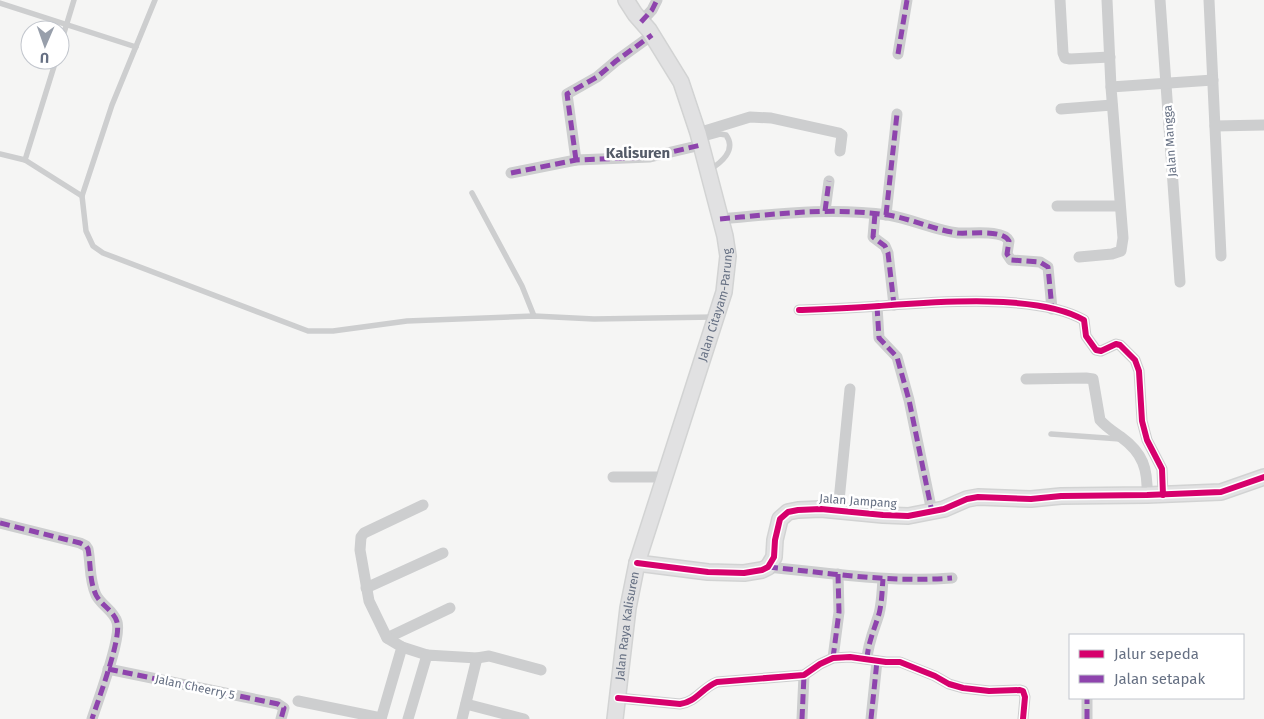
<svg xmlns="http://www.w3.org/2000/svg" width="1264" height="719" font-family="'Fira Sans',sans-serif">
<style>
.lines{fill:none;stroke-linecap:round;stroke-linejoin:round}
.secondary-casing{stroke:#d2d3d3;stroke-width:18}
.lane{stroke:#cdcecf;stroke-width:5.5}
.street{stroke:#cdcecf;stroke-width:11}
.secondary{stroke:#e1e1e2;stroke-width:15}
.quiet{stroke:#8e44ad;stroke-width:5;stroke-dasharray:10 5;stroke-linecap:butt}
.cycleway-casing{stroke:#fff;stroke-width:9}
.cycleway{stroke:#d6006c;stroke-width:6}
.labels{text-anchor:middle;dominant-baseline:central;stroke-width:5;stroke-linejoin:round;paint-order:stroke}
.street-label{font-size:12px;fill:#667083;stroke:#fff}
.quarter-label{font-size:15px;font-weight:bold;fill:#545b68;stroke:#fff}
</style>
<rect width="100%" height="100%" fill="#f5f5f4"/>
<g class="lines">
<g class="secondary-casing">
<g id="secondary">
<path d="M637,563L708,572L744,573L762,570L768,567L774,557L775,540L780,519L788,512L798,510L821,509L883,515L908,516L944,509L967,499L978,497L1031,499L1061,496L1147,495L1221,492L1264,477"/>
<path id="s1" d="M615,719L628,608L637,563L724,292L728,256L725,236L698,133L681,82L649,30L635,14L626,0"/>
</g>
</g>
<g class="lane">
<path d="M155,0L112,105L82,196L86,231L93,246L103,253L308,331H333L407,321L534,316L594,319L714,317"/>
<path d="M0,3L136,47"/>
<path d="M60,46L74,0"/>
<path d="M56,60L25,160L82,196"/>
<path d="M702,139L720,134L726,135C737,150 721,163 709,170"/>
<path d="M0,154L25,160"/>
<path d="M472,193L522,286L534,316"/>
<path d="M1051,434L1120,439"/>
</g>
<g class="street">
<path d="M1060,0L1063,53L1065,58L1070,59L1110,57"/>
<path d="M1107,0L1111,87"/>
<path d="M1160,0L1180,282"/>
<path d="M1209,0L1221,256"/>
<path d="M641,22L652,10L657,0"/>
<path d="M898,54L907,0"/>
<path d="M1061,109L1112,105"/>
<path d="M1215,126L1264,125"/>
<path d="M698,133L750,117L771,118L839,133L842,135L840,151"/>
<path d="M576,160L567,94L597,77L616,61L652,35"/>
<path d="M511,173L576,160L650,157L701,145"/>
<path d="M1057,206H1119"/>
<path d="M825,211L829,181"/>
<path d="M875,214L873,237L885,246L888,253L894,305"/>
<path d="M886,215L897,114"/>
<path d="M720,219C776,214 832,207 888,215C912,219 934,230 958,233C970,234 1003,229 1009,241L1007,254L1011,260L1040,262L1048,267L1052,309"/>
<path d="M1079,257L1112,254L1121,251L1123,238L1111,87L1213,80"/>
<path d="M877,306L879,338L897,357L909,400L932,512"/>
<path d="M799,310C825,309 852,308 879,306C932,302 1038,293 1084,320L1086,336L1096,350L1101,351L1116,344L1120,345L1135,360L1139,371L1142,421L1147,440L1162,469L1163,495"/>
<path d="M1026,379L1086,378L1093,379L1100,420C1106,427 1114,432 1121,437C1143,453 1148,469 1147,495"/>
<path d="M613,477H665"/>
<path d="M838,511L850,389"/>
<path d="M0,523L80,543L86,546L88,549C91,564 89,580 96,595C101,605 114,611 117,622C122,638 98,700 92,719"/>
<path d="M768,567C829,573 891,583 952,578"/>
<path d="M366,588L443,553"/>
<path d="M387,638L450,608"/>
<path d="M402,647L427,655"/>
<path d="M833,658L839,612L838,574"/>
<path d="M867,659C868,643 874,630 879,614C882,602 882,591 883,579"/>
<path d="M108,669L278,704L284,708L281,719"/>
<path d="M618,698L680,704C696,702 702,688 717,682L804,675L820,664L833,658L850,657L886,662H900L935,676L949,684L963,688L989,691L1020,690L1023,691L1025,697L1023,719"/>
<path d="M298,701L381,718"/>
<path d="M466,704L524,719"/>
<path d="M381,719L402,647L387,638L369,601L360,550L361,537L364,533L423,505"/>
<path d="M408,719L427,655L477,658L489,656L541,670"/>
<path d="M462,719L477,658"/>
<path d="M802,719L804,675"/>
<path d="M871,719L877,661"/>
<path d="M1087,719V698"/>
</g>
<use href="#secondary" class="secondary"/>
<g class="quiet">
<path d="M641,22L652,10L657,0"/>
<path d="M898,54L907,0"/>
<path d="M576,160L567,94L597,77L616,61L652,35"/>
<path d="M511,173L576,160L650,157L701,145"/>
<path d="M825,211L829,181"/>
<path d="M875,214L873,237L885,246L888,253L894,305"/>
<path d="M886,215L897,114"/>
<path d="M720,219C776,214 832,207 888,215C912,219 934,230 958,233C970,234 1003,229 1009,241L1007,254L1011,260L1040,262L1048,267L1052,309"/>
<path d="M877,306L879,338L897,357L909,400L932,512"/>
<path d="M0,523L80,543L86,546L88,549C91,564 89,580 96,595C101,605 114,611 117,622C122,638 98,700 92,719"/>
<path d="M768,567C829,573 891,583 952,578"/>
<path d="M833,658L839,612L838,574"/>
<path d="M867,659C868,643 874,630 879,614C882,602 882,591 883,579"/>
<path d="M108,669L278,704L284,708L281,719"/>
<path d="M802,719L804,675"/>
<path d="M871,719L877,661"/>
<path d="M1087,719V698"/>
</g>
<g class="cycleway-casing">
<g id="cycleway">
<path d="M799,310C825,309 852,308 879,306C932,302 1038,293 1084,320L1086,336L1096,350L1101,351L1116,344L1120,345L1135,360L1139,371L1142,421L1147,440L1162,469L1163,495"/>
<path d="M637,563L708,572L744,573L762,570L768,567L774,557L775,540L780,519L788,512L798,510L821,509L883,515L908,516L944,509L967,499L978,497L1031,499L1061,496L1147,495L1221,492L1264,477"/>
<path d="M618,698L680,704C696,702 702,688 717,682L804,675L820,664L833,658L850,657L886,662H900L935,676L949,684L963,688L989,691L1020,690L1023,691L1025,697L1023,719"/>
</g>
</g>
<use href="#cycleway" class="cycleway"/>
</g>
<g class="labels">
<g class="street-label">
<text transform="translate(1170 141) rotate(-94)">Jalan Mangga</text>
<text stroke="none"><textPath href="#s1" startOffset="428">Jalan Citayam-Parung</textPath></text>
<text transform="translate(858 501) rotate(4)">Jalan Jampang</text>
<text stroke="none"><textPath href="#s1" startOffset="94">Jalan Raya Kalisuren</textPath></text>
<text transform="translate(195 687) rotate(12)">Jalan Cheerry 5</text>
</g>
<g class="quarter-label">
<text x="638" y="153">Kalisuren</text>
</g>
</g>
<rect x="1069" y="634" width="175" height="65" fill="#ffffff" stroke="#c2c6cd"/>
<rect x="1079" y="650" width="25" height="8" fill="#d6006c" stroke="#c2c6cd"/>
<text x="1114" y="659" font-size="15" fill="#667083">Jalur sepeda</text>
<rect x="1079" y="675" width="25" height="8" fill="#8e44ad" stroke="#c2c6cd"/>
<text x="1114" y="684" font-size="15" fill="#667083">Jalan setapak</text>
<g transform="translate(45 45) rotate(182)"><circle r="24" fill="#ffffff" stroke="#c2c6cd"/>
<path d="M0-4L9 19L0 12L-9 19Z" fill="#989fab"/>
<text y="-8" font-size="14" font-weight="bold" text-anchor="middle" fill="#667083">U</text>
</g>
</svg>
